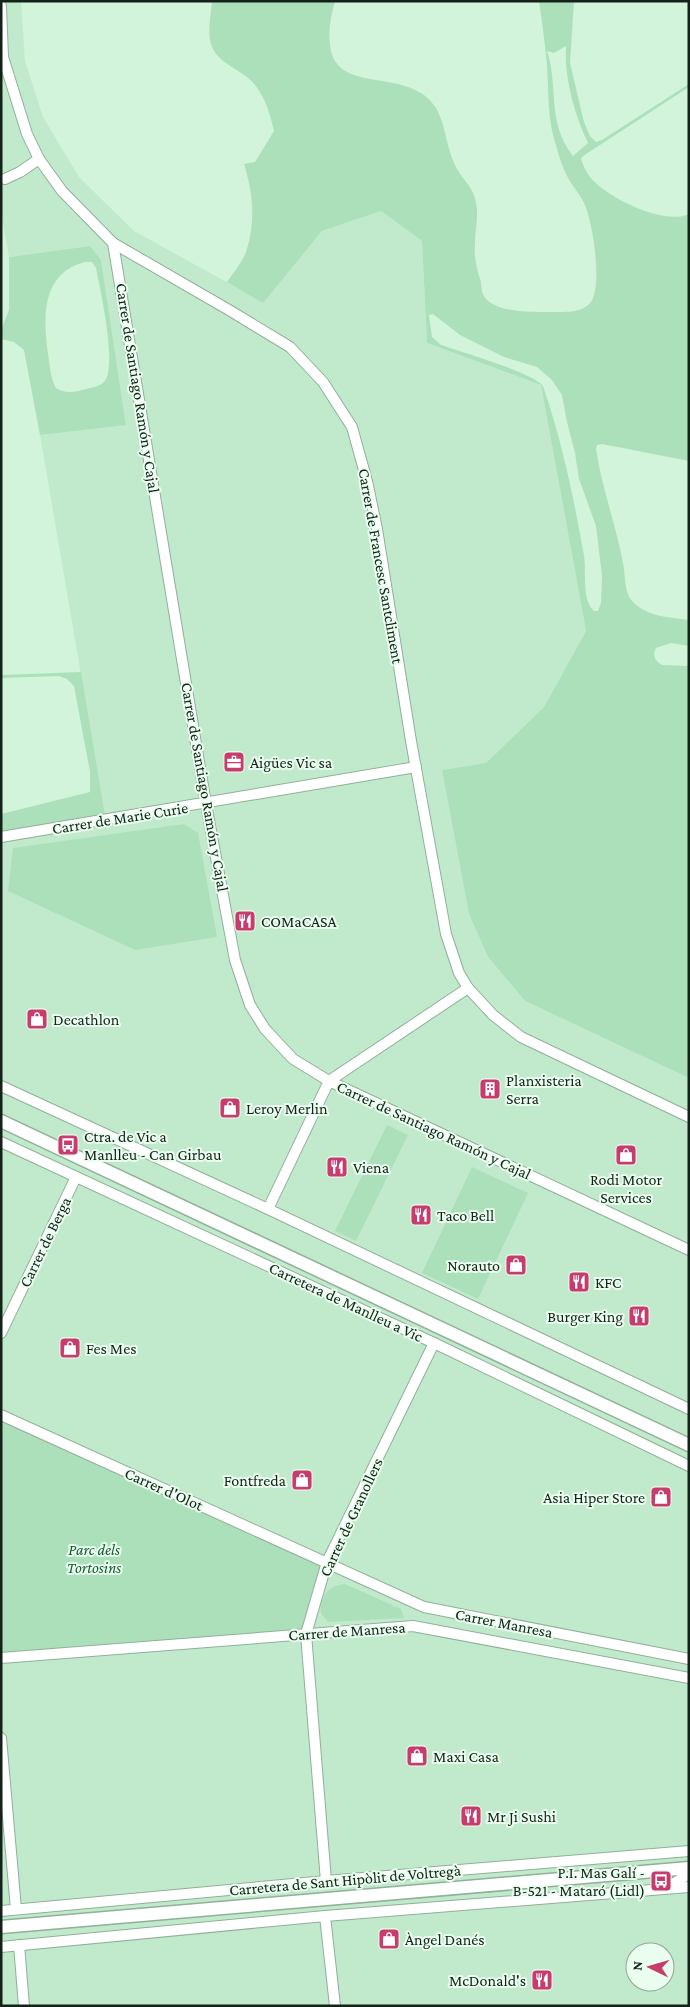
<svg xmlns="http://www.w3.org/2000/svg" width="690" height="2007" font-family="'Crimson Pro',serif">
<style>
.built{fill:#c1eacc;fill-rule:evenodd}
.green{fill:#ace0bb;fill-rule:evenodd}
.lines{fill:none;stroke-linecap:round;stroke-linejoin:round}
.minor-casing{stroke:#90b098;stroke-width:12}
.tertiary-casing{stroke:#90b098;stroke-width:15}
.minor{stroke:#fff;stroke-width:10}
.tertiary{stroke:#fff;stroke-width:12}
.labels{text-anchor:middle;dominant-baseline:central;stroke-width:4;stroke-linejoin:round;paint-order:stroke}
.street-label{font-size:16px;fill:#152219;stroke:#e9feee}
.poi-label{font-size:16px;fill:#152219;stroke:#e9feee;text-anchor:start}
.park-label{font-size:16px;font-style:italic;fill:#165932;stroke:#e9feee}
</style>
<rect width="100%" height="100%" fill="#d2f4db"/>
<path class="built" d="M1,1H21L25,61L43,117L79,177L134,231L263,302L322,231L381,211L422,241L427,343L541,385L586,631L544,707L486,763L442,770L469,914L488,957L525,1001L689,1078V2006H1V832L105,815L40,435L126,424L101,260L90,246L9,257L1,213ZM635,1952H665V1982H635Z"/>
<g class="green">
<path d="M212,1H335C331,15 328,31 330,45C335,97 410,65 436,108C447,127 446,152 459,172C466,183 474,189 476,203C479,216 475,230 475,243C474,256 476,266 480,279C482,283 481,290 483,294C491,314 536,312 554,312C567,312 587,313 593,298C601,278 593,222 584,203C581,196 575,189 571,183C564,172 559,157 556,145C547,119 549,93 547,65C545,44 542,22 539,1H574L570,63L584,122L590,136L596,142L602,140L689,84V87L583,156L581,159C583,165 586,172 590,177C606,197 664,226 689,214V461L602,444L597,445L596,449C602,489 617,528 624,568C625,579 625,593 632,601C647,617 669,617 689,620V646L671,643L656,648C652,655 655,661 662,665L689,666V1078L525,1001L488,957L469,914L442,770L486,763L544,707L586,631L541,385L427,343L422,241L381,211L322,231L263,303L227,282C233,273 242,263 246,252C256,222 253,193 244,164L255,162L274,131C270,114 266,99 255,85C243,69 216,64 211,44C207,31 211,14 212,1ZM566,46C564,77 574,114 588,143L573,156C546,121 559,87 547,51L554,53ZM433,314L460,335L504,357L537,367L552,380L562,395L567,422L575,453L579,479L596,526L602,576L601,603L598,611H594C581,598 587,573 584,556C574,499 562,441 543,386C532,372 461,352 441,345L432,337L429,315Z"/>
<path d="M90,246L101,260L126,425L40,435L24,350L14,342L1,339V330L9,310V257ZM85,262H92L96,268C100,289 118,367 104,382C100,386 91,388 86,389C76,392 65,394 56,388C50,378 50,365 48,354C43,318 41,273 85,262Z"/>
<path d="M81,672L105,815L1,832V814L90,792V772L74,686L67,679L59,676L1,678V675Z"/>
<path d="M184,824L198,833L217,937L135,950L8,891L13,848Z"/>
<path d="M387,1125L408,1135L356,1241L335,1231Z"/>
<path d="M472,1167L528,1193L478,1299L422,1273Z"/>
<path d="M1,1415L327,1562L306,1634L1,1658Z"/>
<path d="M345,1584L401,1609L404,1618L328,1622L321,1613C319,1597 329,1585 345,1584Z"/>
</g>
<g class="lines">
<g class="minor-casing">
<g id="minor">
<path d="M1,6L3,57L27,134L39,159L62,191L113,243L229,310L290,347L323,382L352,427L367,481L377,529L411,741L446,934L459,973L468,988L493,1015L521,1037L689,1117"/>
<path d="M5,179L20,172L39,159"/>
<path d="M113,243L206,804L235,960L250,1005L265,1029L293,1059L329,1081L689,1250"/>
<path d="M1,837L416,767"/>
<path d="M1,1086L268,1209L689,1409"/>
<path d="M1,1142L434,1343L689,1466"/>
<path d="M268,1209L329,1081L468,988"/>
<path d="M1,1333L76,1177"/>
<path d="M1,1415L424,1607L689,1659"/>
<path d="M1,1658L413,1626L689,1678"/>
<path d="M1,1738L16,1909"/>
<path d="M326,1881L306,1634L327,1562L434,1343"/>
<path d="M666,1888L689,1874"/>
<path d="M1,1911L326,1881L689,1851"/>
<path d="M325,1916L335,2006"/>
<path d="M19,1945L24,2006"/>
<path d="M1,1947L325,1916L689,1887"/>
</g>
</g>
<g class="tertiary-casing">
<g id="tertiary">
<path d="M1,1121L689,1445"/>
<path d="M1,1927L689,1868"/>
</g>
</g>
<use href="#minor" class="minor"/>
<use href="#tertiary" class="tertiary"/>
</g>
<defs>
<g id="office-square" transform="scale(1.125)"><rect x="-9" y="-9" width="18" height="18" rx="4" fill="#c73b6d" stroke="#e9feee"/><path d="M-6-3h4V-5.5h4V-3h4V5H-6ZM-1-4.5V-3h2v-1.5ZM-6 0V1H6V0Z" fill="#fff"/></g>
<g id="restaurant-square" transform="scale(1.125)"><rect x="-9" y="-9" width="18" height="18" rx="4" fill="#c73b6d" stroke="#e9feee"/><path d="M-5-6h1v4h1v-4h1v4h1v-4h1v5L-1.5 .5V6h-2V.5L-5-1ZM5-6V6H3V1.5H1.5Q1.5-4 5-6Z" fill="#fff"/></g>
<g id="shop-square" transform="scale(1.125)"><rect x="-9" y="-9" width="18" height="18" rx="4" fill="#c73b6d" stroke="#e9feee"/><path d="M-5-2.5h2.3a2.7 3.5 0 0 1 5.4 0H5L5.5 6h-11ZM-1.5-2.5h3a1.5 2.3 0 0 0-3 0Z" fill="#fff"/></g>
<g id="building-square" transform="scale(1.125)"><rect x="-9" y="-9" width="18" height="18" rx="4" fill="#c73b6d" stroke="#e9feee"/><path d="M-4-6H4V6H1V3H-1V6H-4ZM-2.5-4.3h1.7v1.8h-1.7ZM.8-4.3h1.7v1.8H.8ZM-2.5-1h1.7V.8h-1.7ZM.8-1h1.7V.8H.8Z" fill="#fff"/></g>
<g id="bus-square" transform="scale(1.125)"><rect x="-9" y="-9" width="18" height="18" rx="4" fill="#c73b6d" stroke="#e9feee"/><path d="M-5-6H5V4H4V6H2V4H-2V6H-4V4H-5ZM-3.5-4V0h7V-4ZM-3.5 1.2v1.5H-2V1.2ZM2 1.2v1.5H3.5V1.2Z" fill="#fff"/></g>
</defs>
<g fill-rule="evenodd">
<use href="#office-square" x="234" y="762"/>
<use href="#restaurant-square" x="245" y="921"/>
<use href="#shop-square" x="37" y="1019"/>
<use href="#building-square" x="490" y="1089"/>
<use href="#shop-square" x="230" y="1108"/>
<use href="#bus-square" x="68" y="1145"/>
<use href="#shop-square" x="626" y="1155"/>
<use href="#restaurant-square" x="337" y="1167"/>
<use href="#restaurant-square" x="421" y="1215"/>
<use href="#shop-square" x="516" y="1265"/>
<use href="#restaurant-square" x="579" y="1282"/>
<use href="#restaurant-square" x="639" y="1316"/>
<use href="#shop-square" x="70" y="1348"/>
<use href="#shop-square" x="302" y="1480"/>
<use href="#shop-square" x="661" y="1497"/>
<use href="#shop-square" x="417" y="1756"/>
<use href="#restaurant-square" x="471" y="1816"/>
<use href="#bus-square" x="661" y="1881"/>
<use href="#shop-square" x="389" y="1939"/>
<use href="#restaurant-square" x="542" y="1980"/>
</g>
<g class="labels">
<g class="street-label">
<text transform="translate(138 388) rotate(81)">Carrer de Santiago Ramón y Cajal</text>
<text transform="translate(381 566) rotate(80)">Carrer de Francesc Santcliment</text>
<text transform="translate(205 787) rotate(80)">Carrer de Santiago Ramón y Cajal</text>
<text transform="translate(120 818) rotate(-9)">Carrer de Marie Curie</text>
<text transform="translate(434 1130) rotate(25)">Carrer de Santiago Ramón y Cajal</text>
<text transform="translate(45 1242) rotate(-64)">Carrer de Berga</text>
<text transform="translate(346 1302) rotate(25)">Carretera de Manlleu a Vic</text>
<text transform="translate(164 1489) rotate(24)">Carrer d'Olot</text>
<text transform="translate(351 1517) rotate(-65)">Carrer de Granollers</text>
<text transform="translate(504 1623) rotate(11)">Carrer Manresa</text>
<text transform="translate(347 1631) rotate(-4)">Carrer de Manresa</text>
<text transform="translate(345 1880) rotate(-5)">Carretera de Sant Hipòlit de Voltregà</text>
</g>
<g class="poi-label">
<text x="250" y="762">Aigües Vic sa</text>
<text x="261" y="921">COMaCASA</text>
<text x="53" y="1019">Decathlon</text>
<text x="506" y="1080">Planxisteria<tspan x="506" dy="18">Serra</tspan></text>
<text x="246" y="1108">Leroy Merlin</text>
<text x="84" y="1136">Ctra. de Vic a<tspan x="84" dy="18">Manlleu - Can Girbau</tspan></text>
<text x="353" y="1167">Viena</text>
<text x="626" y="1179" text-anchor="middle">Rodi Motor<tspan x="626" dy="18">Services</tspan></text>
<text x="437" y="1215">Taco Bell</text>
<text x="500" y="1265" text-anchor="end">Norauto</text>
<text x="595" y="1282">KFC</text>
<text x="623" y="1316" text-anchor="end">Burger King</text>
<text x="86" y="1348">Fes Mes</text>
<text x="286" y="1480" text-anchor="end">Fontfreda</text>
<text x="645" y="1497" text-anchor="end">Asia Hiper Store</text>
<text x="433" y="1756">Maxi Casa</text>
<text x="487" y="1816">Mr Ji Sushi</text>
<text x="645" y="1872" text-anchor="end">P.I. Mas Galí -<tspan x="645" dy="18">B-521 - Mataró (Lidl)</tspan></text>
<text x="405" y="1939">Àngel Danés</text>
<text x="526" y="1980" text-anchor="end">McDonald's</text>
</g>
<g class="park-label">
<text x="94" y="1549">Parc dels<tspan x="94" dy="18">Tortosins</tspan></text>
</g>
</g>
<rect width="690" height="2007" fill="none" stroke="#152219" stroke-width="5"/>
<g transform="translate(650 1967) rotate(275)"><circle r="24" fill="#e9feee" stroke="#94a699"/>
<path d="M0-4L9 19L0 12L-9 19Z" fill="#c73b6d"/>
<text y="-8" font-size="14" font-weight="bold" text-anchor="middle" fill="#152219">N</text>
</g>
</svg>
